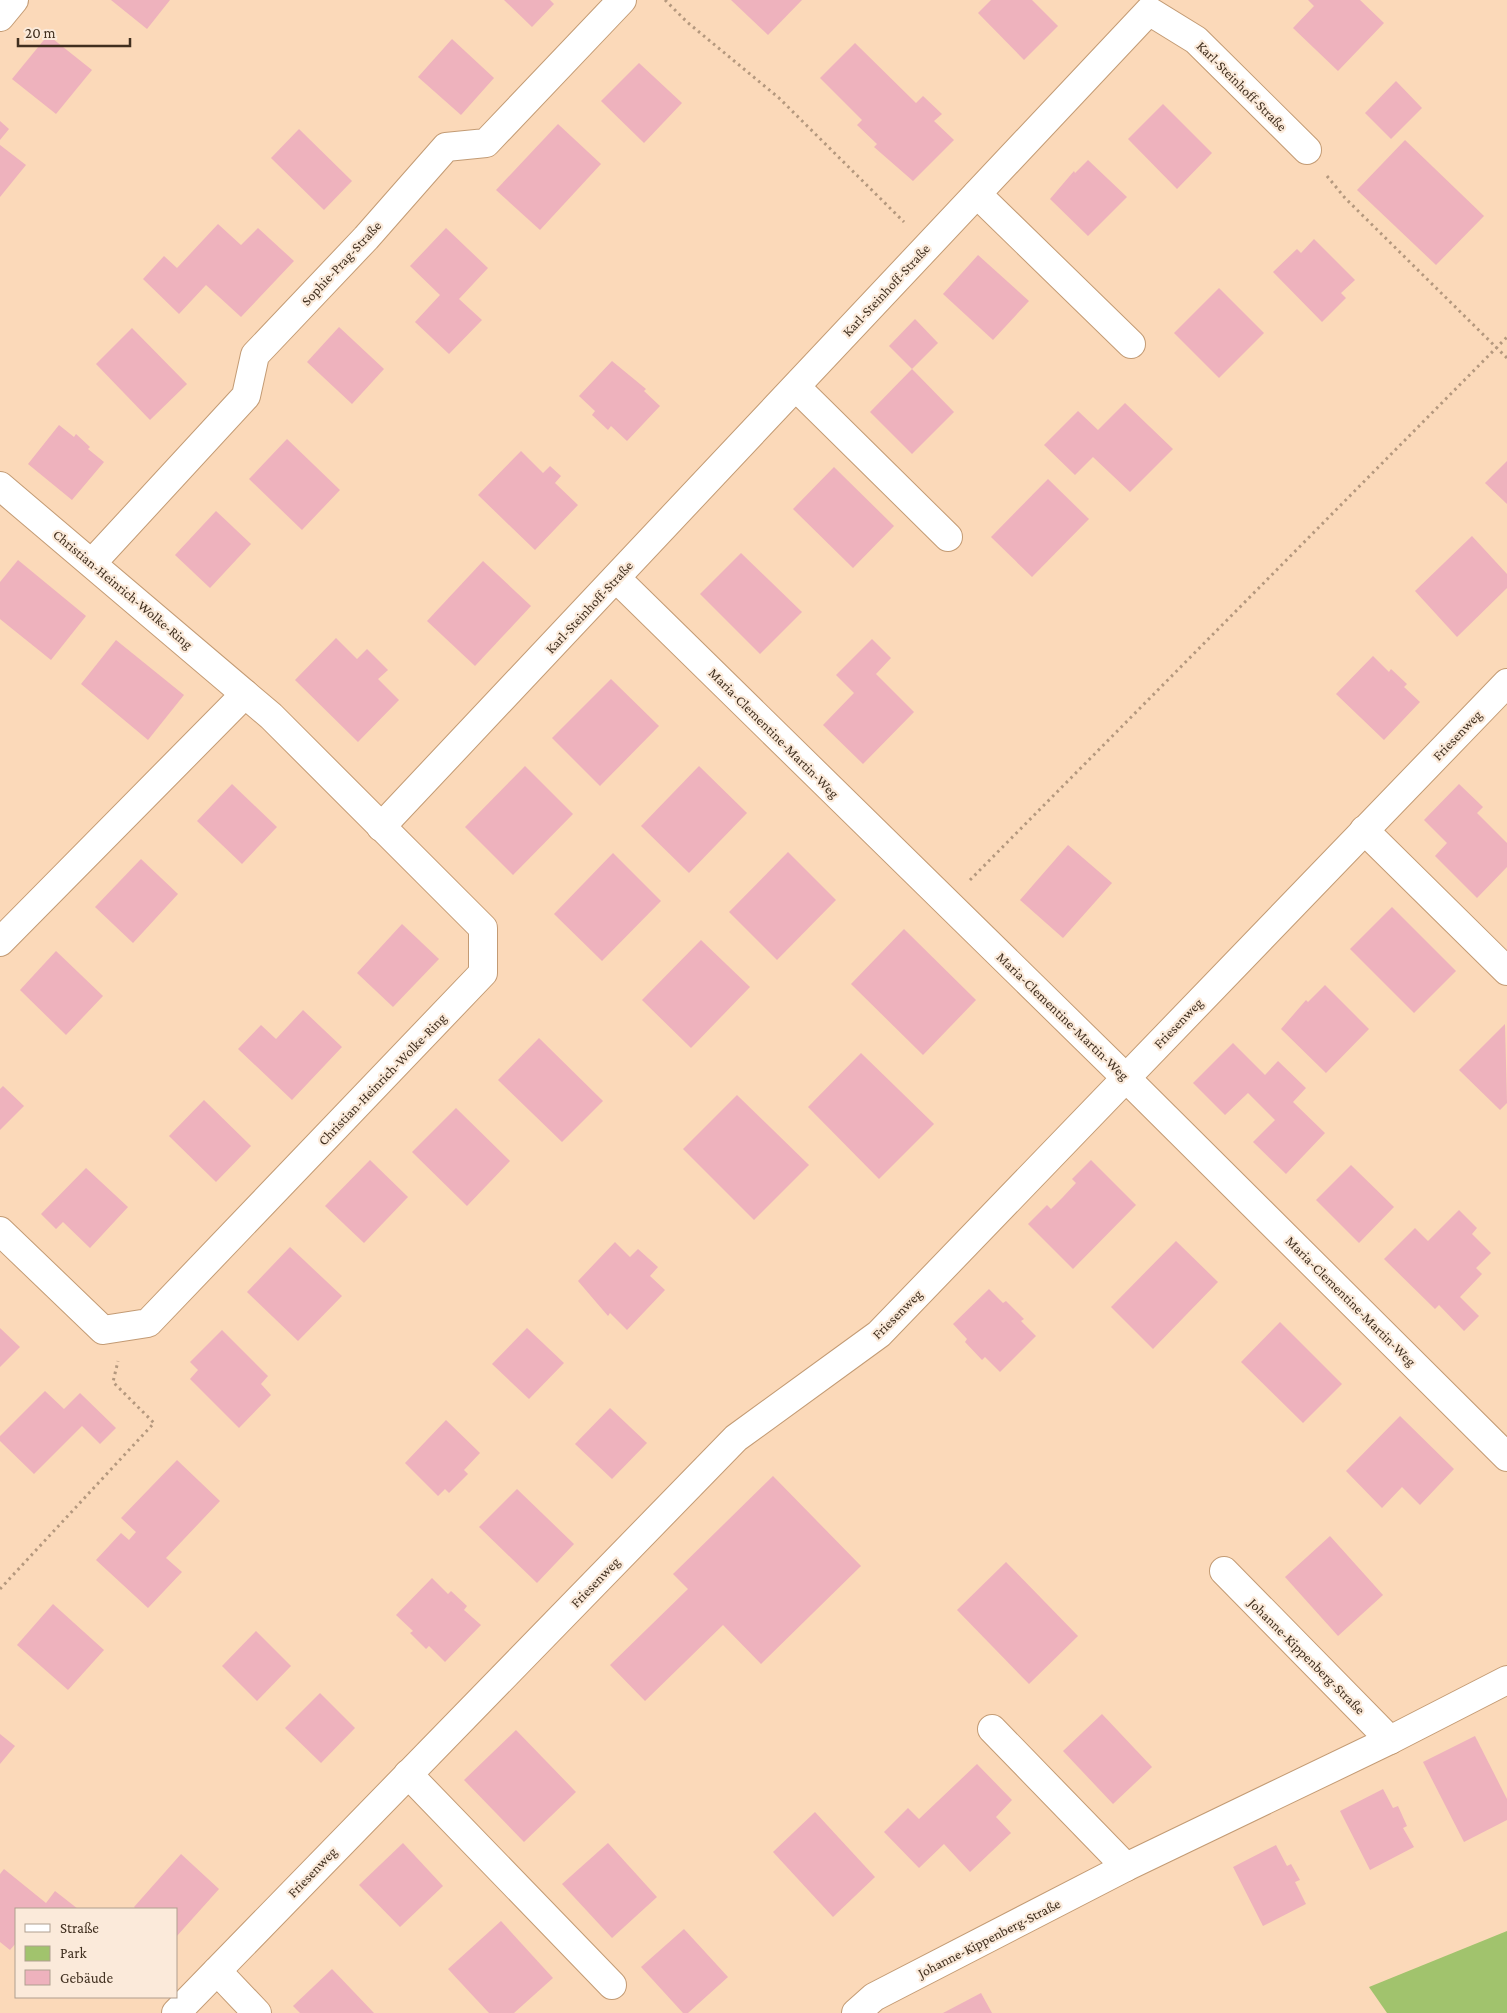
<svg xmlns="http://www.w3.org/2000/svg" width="1507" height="2013" font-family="'Crimson Pro',serif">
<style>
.green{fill:#a1c36d}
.building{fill:#eeb2bd}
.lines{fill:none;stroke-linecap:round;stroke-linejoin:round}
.minor-casing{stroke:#c39b74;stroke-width:30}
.path{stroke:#b4987e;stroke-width:3;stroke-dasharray:2.5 4;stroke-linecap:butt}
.minor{stroke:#fff;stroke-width:28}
.labels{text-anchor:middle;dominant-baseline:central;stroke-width:4.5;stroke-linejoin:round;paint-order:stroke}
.street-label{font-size:14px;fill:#402f1f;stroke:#fbeada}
</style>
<rect width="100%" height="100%" fill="#fbd9b9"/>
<path class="green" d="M1507,1931V2013H1387L1369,1987Z"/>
<g class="building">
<path d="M111,0H170L147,29Z"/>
<path d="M504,0H550L554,4L532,27Z"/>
<path d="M731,0H802L768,35Z"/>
<path d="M991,0H1032L1058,26L1024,60L978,13Z"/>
<path d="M1308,0H1360L1384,23L1338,71L1293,28L1314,6Z"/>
<path d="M48,35L92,70L56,114L12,79Z"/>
<path d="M452,39L494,78L461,115L418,77Z"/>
<path d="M855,43L916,103L923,96L942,114L934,121L954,140L913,181L874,147L877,144L857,125L862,120L820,78Z"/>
<path d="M639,63L682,103L644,143L601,101Z"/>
<path d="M1396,81L1422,108L1391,139L1365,113Z"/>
<path d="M1163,104L1212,153L1177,189L1128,139Z"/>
<path d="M0,121L9,129L0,140Z"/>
<path d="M558,124L601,164L540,230L496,190Z"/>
<path d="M299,129L352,181L324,210L271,158Z"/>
<path d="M1405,140L1484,216L1436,265L1357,190Z"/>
<path d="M0,145L26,165L0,197Z"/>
<path d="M1088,160L1127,197L1088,236L1050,199L1074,171L1075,173Z"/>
<path d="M218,224L241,245L258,228L294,261L241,317L206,285L179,314L143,279L164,256L177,268Z"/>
<path d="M446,228L488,268L459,299L482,320L449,354L415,322L440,295L410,266Z"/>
<path d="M1314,239L1355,280L1341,293L1346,298L1322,322L1273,272L1297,249L1301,253Z"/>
<path d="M978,255L1029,301L993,340L943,294Z"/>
<path d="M1219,288L1264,333L1219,378L1174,333Z"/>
<path d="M915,319L938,343L912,369L889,346Z"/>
<path d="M339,327L384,369L352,404L307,362Z"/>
<path d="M132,328L187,384L150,420L96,364Z"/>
<path d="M612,361L646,389L644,391L660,406L627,441L611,426L608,430L592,415L595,411L579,396Z"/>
<path d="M912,369L954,412L912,454L870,412Z"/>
<path d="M1125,403L1173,449L1130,492L1093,457L1075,475L1044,445L1078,411L1098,430Z"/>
<path d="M59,425L74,437L76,434L90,447L88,449L104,462L72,500L28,464Z"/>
<path d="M287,439L340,490L302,530L249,479Z"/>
<path d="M521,451L543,473L550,466L561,476L555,483L578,505L535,550L478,495Z"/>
<path d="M1507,461V504L1485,483Z"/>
<path d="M834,467L894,526L853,568L793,509Z"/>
<path d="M1048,479L1089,519L1032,577L991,537Z"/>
<path d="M216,511L251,544L210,588L175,555Z"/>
<path d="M1472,536L1507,574V588L1457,637L1415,591Z"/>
<path d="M741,553L802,612L760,654L700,594Z"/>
<path d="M18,560L86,616L51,660L0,619V582Z"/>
<path d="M483,561L531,606L475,666L427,621Z"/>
<path d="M336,638L357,659L367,649L388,670L378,679L399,700L358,742L295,680Z"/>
<path d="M872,639L891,658L876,674L914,712L863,764L823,725L854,693L836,675Z"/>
<path d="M116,640L184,695L148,740L81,684Z"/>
<path d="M1373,656L1389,672L1391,669L1407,684L1404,687L1420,702L1384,740L1336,694Z"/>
<path d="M611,679L659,726L600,786L552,738Z"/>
<path d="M525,766L573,814L513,875L465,827Z"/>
<path d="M699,766L747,813L689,873L641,826Z"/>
<path d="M232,784L277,827L242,864L197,821Z"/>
<path d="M1459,784L1483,807L1477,813L1507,843V867L1477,898L1435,856L1447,843L1424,820Z"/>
<path d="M1068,845L1112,883L1063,938L1020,900Z"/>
<path d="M788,852L836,900L777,960L729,912Z"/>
<path d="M613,853L661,901L602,961L554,914Z"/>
<path d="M141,859L178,894L133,943L95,907Z"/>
<path d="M1392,907L1456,971L1414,1013L1350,949Z"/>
<path d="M402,924L439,959L393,1007L357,973Z"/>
<path d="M904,929L976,1000L923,1055L851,984Z"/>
<path d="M701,940L750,987L691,1048L642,1000Z"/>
<path d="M56,951L103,996L66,1035L20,990Z"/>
<path d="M1325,985L1369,1029L1326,1073L1281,1029L1306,1000L1308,1002Z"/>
<path d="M303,1010L342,1047L292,1100L238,1049L261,1025L276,1039Z"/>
<path d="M1505,1024L1507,1103L1500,1110L1459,1070Z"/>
<path d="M539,1038L603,1101L562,1142L498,1080Z"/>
<path d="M1233,1043L1265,1075L1278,1061L1306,1088L1293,1102L1325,1133L1286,1174L1253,1142L1275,1120L1248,1093L1225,1115L1193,1083Z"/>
<path d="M861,1053L934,1124L879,1179L808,1107Z"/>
<path d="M3,1086L24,1106L0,1130V1089Z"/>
<path d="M737,1095L809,1165L754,1220L683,1149Z"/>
<path d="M204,1100L251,1146L216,1182L169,1136Z"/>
<path d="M456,1108L510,1161L467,1206L412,1152Z"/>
<path d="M370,1160L408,1197L364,1243L325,1206Z"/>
<path d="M1091,1160L1136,1205L1073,1269L1028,1224L1047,1205L1051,1209L1063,1197L1076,1183L1072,1179Z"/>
<path d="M1351,1165L1394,1207L1359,1243L1316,1200Z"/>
<path d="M86,1168L128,1207L90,1248L63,1222L56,1229L41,1214Z"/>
<path d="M1459,1210L1477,1228L1472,1234L1491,1253L1476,1268L1482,1274L1460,1297L1479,1316L1464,1331L1439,1305L1435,1309L1384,1259L1415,1228L1428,1241Z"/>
<path d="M1176,1241L1218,1282L1153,1349L1111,1307Z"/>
<path d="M615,1242L630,1257L638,1249L658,1267L650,1276L665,1290L627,1330L610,1313L608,1316L578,1281Z"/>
<path d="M290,1247L342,1296L298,1341L247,1292Z"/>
<path d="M989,1289L1003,1303L1006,1301L1024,1319L1021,1321L1036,1336L1000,1372L985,1357L982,1360L965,1342L967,1339L953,1324Z"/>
<path d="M1280,1322L1342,1384L1303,1423L1241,1362Z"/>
<path d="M0,1328L20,1347L0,1367Z"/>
<path d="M527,1328L564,1363L529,1399L492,1364Z"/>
<path d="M222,1330L268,1376L261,1384L271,1395L239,1428L190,1379L198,1370L190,1362Z"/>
<path d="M45,1391L64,1409L80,1393L116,1428L100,1444L82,1426L34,1474L0,1441V1436Z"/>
<path d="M610,1408L647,1443L612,1479L575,1444Z"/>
<path d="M1400,1416L1454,1469L1420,1505L1402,1487L1382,1508L1346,1471Z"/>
<path d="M446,1420L480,1453L464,1470L468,1474L449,1493L445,1489L438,1496L405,1463Z"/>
<path d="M177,1460L220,1501L166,1558L182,1572L148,1608L96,1560L121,1533L129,1540L136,1532L121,1518Z"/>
<path d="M773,1476L861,1566L761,1664L723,1625L645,1701L610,1665L688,1589L673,1574Z"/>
<path d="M517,1489L574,1544L537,1583L479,1527Z"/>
<path d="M1330,1536L1383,1595L1338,1636L1285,1577Z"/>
<path d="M1006,1562L1078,1636L1029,1684L957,1610Z"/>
<path d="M432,1578L448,1594L451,1591L467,1606L464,1610L481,1625L445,1662L429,1646L426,1649L410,1633L413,1631L396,1615Z"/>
<path d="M53,1604L104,1650L68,1690L17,1645Z"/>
<path d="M256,1631L291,1666L257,1701L222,1666Z"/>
<path d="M320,1693L355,1728L321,1763L285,1728Z"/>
<path d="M1102,1714L1152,1767L1113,1804L1063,1751Z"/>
<path d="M516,1730L576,1792L524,1842L464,1780Z"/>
<path d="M0,1734L15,1746L0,1764Z"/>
<path d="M1475,1736L1507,1799V1820L1464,1842L1423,1762Z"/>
<path d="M977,1764L1012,1800L996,1817L1011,1833L970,1872L944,1844L919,1868L884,1832L908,1808L919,1819Z"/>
<path d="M1383,1789L1393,1808L1398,1806L1407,1826L1403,1828L1414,1847L1370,1870L1340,1811Z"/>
<path d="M815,1812L875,1877L833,1917L773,1852Z"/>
<path d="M403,1843L443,1886L400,1927L359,1885Z"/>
<path d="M608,1843L657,1897L612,1938L562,1884Z"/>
<path d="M1276,1845L1287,1866L1291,1864L1300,1880L1295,1882L1306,1904L1263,1926L1233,1867Z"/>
<path d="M181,1854L219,1889L176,1937V1909H136L134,1907Z"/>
<path d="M4,1869L46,1903L55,1891L78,1909H16V1943L10,1950L0,1942V1874Z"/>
<path d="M501,1921L553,1978L514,2013H489L448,1969Z"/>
<path d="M684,1929L728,1977L688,2013H683L641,1967Z"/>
<path d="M332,1969L374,2013H300L293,2006Z"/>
<path d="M981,1993L992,2013H943Z"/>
</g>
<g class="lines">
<g class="minor-casing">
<g id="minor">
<path d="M0,17L14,0"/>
<path d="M977,194L1131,344"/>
<path d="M796,387L948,537"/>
<path d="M0,486L271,716L483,928V973L148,1323L103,1330L0,1231"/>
<path d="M92,563L246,396L255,355L366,238L446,147L486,143L622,0"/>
<path d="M616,578L1126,1078L1507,1457"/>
<path d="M381,827L1149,11L1196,40L1307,150"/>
<path d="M1364,830L1507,971"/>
<path d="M0,942L245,694"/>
<path d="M1224,1571L1390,1740"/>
<path d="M992,1729L1126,1867"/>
<path d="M408,1774L612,1985"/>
<path d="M217,1971L257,2013"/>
<path d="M176,2013L736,1438L879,1334L1507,683"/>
<path d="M856,2013L874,1997L1126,1867L1390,1740L1507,1680"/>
</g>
</g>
<g class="path">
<path d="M665,0L687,22L779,98L904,222"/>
<path d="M1327,176L1345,198L1507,358"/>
<path d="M970,880L1507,337"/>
<path d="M0,1589L154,1423L113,1382L118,1361"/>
</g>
<use href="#minor" class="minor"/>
</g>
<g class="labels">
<g class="street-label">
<text transform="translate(1242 86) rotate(45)">Karl-Steinhoff-Straße</text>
<text transform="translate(341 263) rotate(-47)">Sophie-Prag-Straße</text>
<text transform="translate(886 290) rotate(-47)">Karl-Steinhoff-Straße</text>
<text transform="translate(123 589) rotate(40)">Christian-Heinrich-Wolke-Ring</text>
<text transform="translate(589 607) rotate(-47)">Karl-Steinhoff-Straße</text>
<text transform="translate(774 733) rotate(45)">Maria-Clementine-Martin-Weg</text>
<text transform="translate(1457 735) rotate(-46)">Friesenweg</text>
<text transform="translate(1063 1016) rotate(44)">Maria-Clementine-Martin-Weg</text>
<text transform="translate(1178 1023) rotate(-46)">Friesenweg</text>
<text transform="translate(382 1079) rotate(-46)">Christian-Heinrich-Wolke-Ring</text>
<text transform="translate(1351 1301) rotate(45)">Maria-Clementine-Martin-Weg</text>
<text transform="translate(897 1314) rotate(-45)">Friesenweg</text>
<text transform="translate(595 1582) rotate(-46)">Friesenweg</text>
<text transform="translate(1307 1656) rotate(45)">Johanne-Kippenberg-Straße</text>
<text transform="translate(312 1872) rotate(-46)">Friesenweg</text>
<text transform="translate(989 1938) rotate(-27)">Johanne-Kippenberg-Straße</text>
</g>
</g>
<rect x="15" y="1908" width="162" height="90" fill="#fbeada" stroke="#b09f8f"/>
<rect x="25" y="1924" width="25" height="8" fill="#ffffff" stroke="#b09f8f"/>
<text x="60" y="1933" font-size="15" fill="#402f1f">Straße</text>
<rect x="25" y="1946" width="25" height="15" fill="#a1c36d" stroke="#b09f8f"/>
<text x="60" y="1958" font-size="15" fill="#402f1f">Park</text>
<rect x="25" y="1970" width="25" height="15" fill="#eeb2bd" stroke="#b09f8f"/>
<text x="60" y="1983" font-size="15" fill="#402f1f">Gebäude</text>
<path d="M18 38v8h112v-8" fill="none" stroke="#402f1f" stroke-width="2.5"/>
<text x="25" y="38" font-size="15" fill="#402f1f" stroke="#fbeada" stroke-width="4" paint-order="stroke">20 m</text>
</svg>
